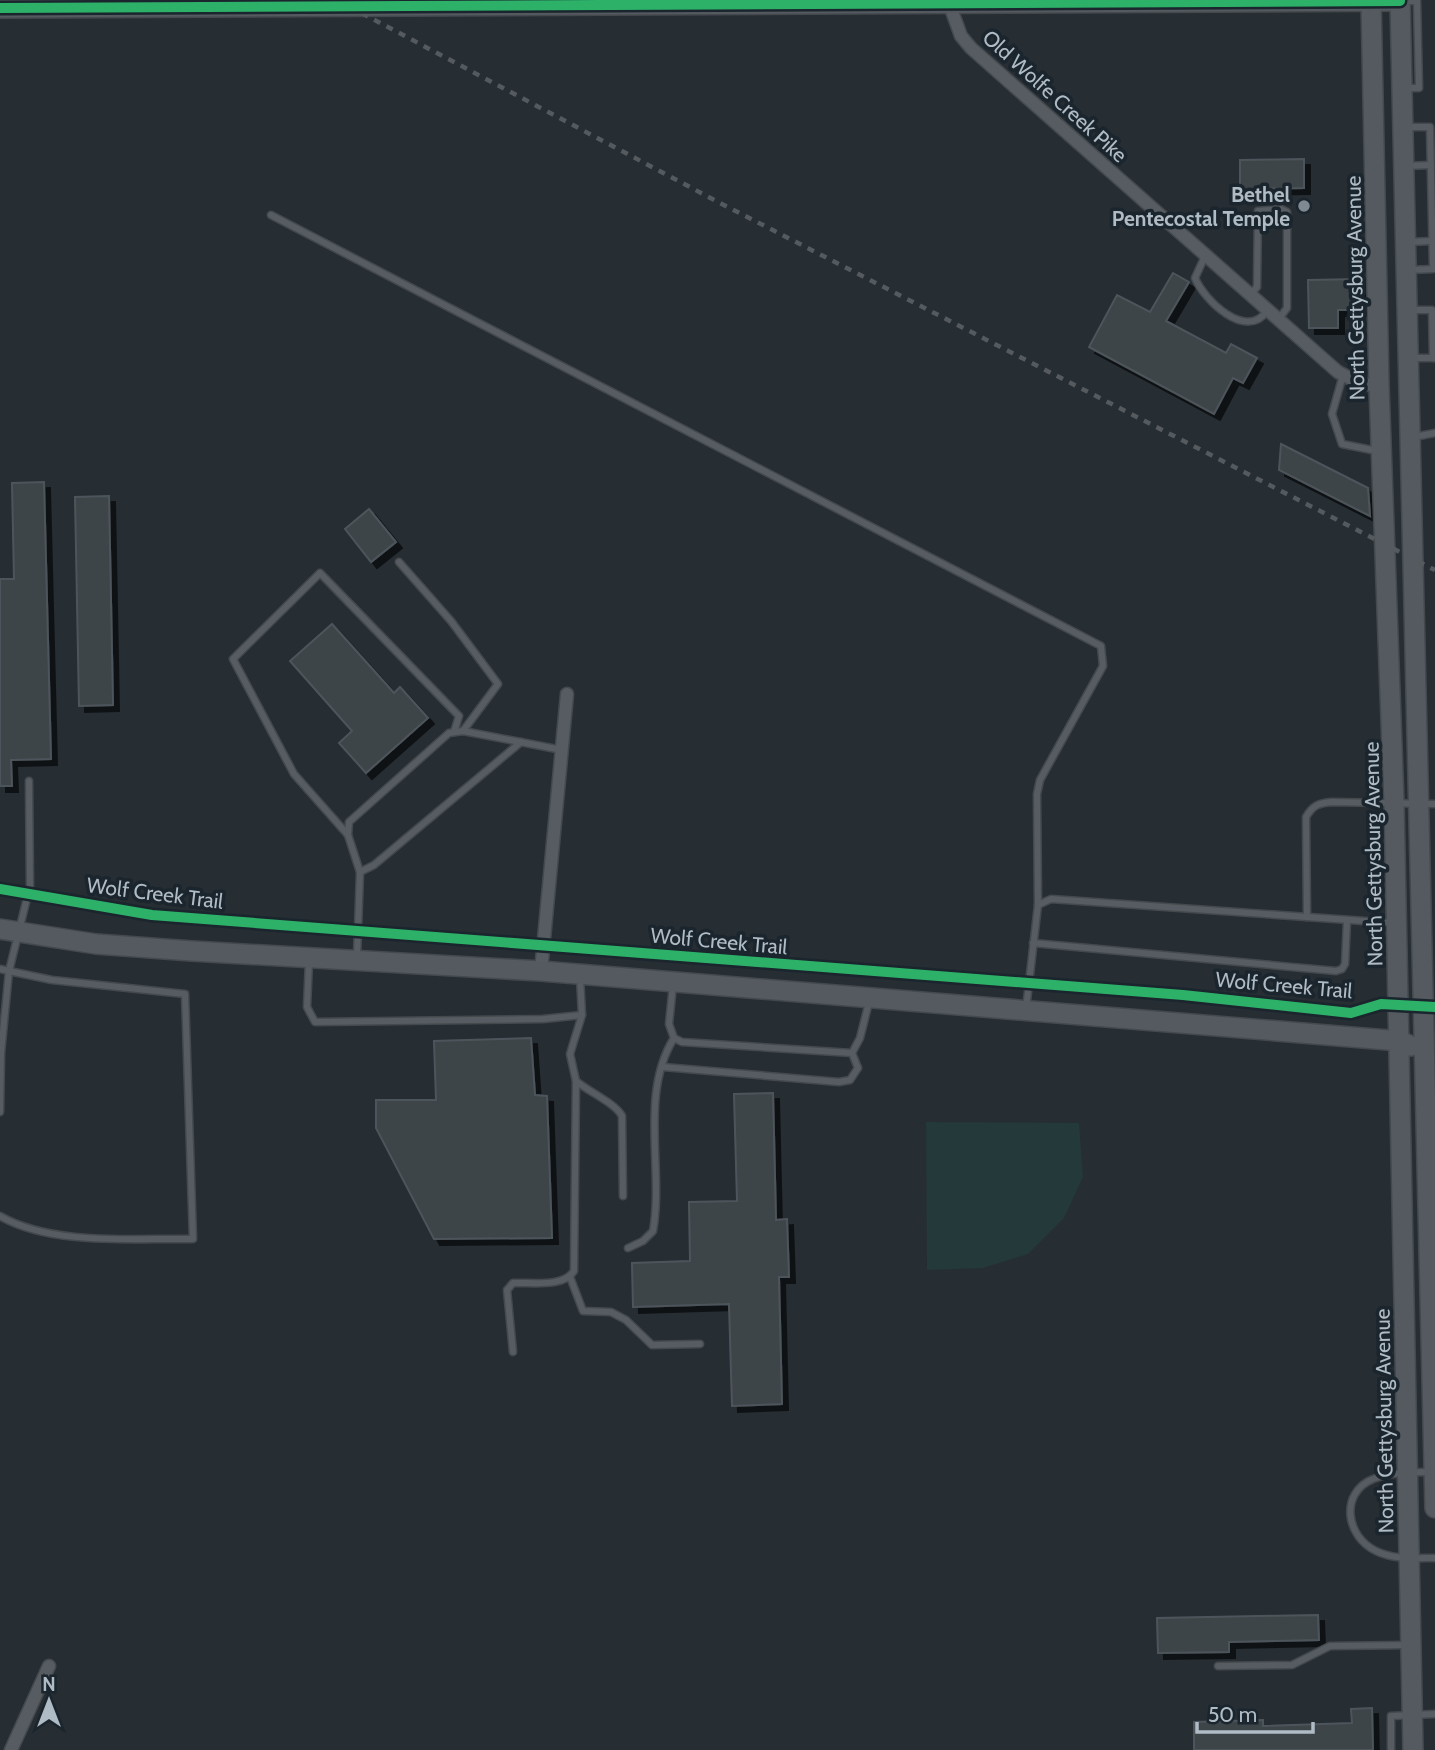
<svg xmlns="http://www.w3.org/2000/svg" width="1435" height="1750" font-family="Cabin,sans-serif">
<style>
.pitch{fill:#243939}
.building{fill:#3e4449;stroke:#4e555b;stroke-width:2;filter:url(#shadow)}
.lines{fill:none;stroke-linecap:round;stroke-linejoin:round}
.lane-casing{stroke:#44494e;stroke-width:9}
.street-casing{stroke:#44494e;stroke-width:15}
.secondary-casing{stroke:#44494e;stroke-width:22}
.lane{stroke:#565c61;stroke-width:6}
.street{stroke:#565c61;stroke-width:12}
.secondary{stroke:#555a60;stroke-width:19}
.rail{stroke:#555a5f;stroke-width:4.5;stroke-dasharray:7 7;stroke-linecap:butt}
.cycleway-casing{stroke:#1a252d;stroke-width:15}
.cycleway{stroke:#2db169;stroke-width:10}
.poi-dot{fill:#7f8992;stroke:#1a252d;stroke-width:2.5}
.labels{text-anchor:middle;dominant-baseline:central;stroke-width:7;stroke-linejoin:round;paint-order:stroke}
.street-label{font-size:21px;fill:#afbbc5;stroke:#1a252d}
.poi-label{font-size:21px;font-weight:bold;fill:#afbbc5;stroke:#1a252d;text-anchor:end}
</style>
<defs>
<filter id="shadow"><feDropShadow dx="6" dy="6" stdDeviation="0" flood-color="#0009"/></filter>
</defs>
<rect width="100%" height="100%" fill="#262d33"/>
<path class="pitch" d="M926,1122L1079,1123L1083,1177L1064,1218L1028,1254L983,1268L927,1270Z"/>
<g class="building">
<path d="M1304,159V188L1240,189V160Z"/>
<path d="M1173,273L1189,282L1166,321L1226,353L1231,344L1257,358L1243,383L1233,378L1214,414L1089,347L1117,295L1150,312Z"/>
<path d="M1361,279L1362,310H1338V328H1309L1308,280Z"/>
<path d="M1281,444L1368,488L1370,516L1279,470Z"/>
<path d="M44,482L51,759L11,760L12,786H0V579H14L12,483Z"/>
<path d="M109,496L113,705L79,706L75,497Z"/>
<path d="M369,509L396,542L371,562L345,529Z"/>
<path d="M332,624L394,693L400,687L428,718L366,773L339,743L352,731L290,661Z"/>
<path d="M531,1038L535,1095L547,1096L552,1238L434,1239L376,1128V1100H436L434,1041Z"/>
<path d="M773,1093L776,1220L787,1219L789,1277H779L782,1404L732,1406L729,1304L633,1307L632,1263L690,1261L689,1202L737,1201L734,1094Z"/>
<path d="M1318,1615L1319,1640L1229,1642V1652L1158,1653L1157,1618Z"/>
<path d="M1372,1708L1373,1750H1194V1722L1263,1720V1726L1352,1723L1351,1709Z"/>
</g>
<g class="lines">
<g class="lane-casing">
<g id="lane">
<path d="M1402,1H1417L1419,88H1406"/>
<path d="M1404,127H1430L1433,269L1410,270"/>
<path d="M1405,166L1431,165"/>
<path d="M271,215L1101,646L1103,666L1040,780L1037,794L1038,905"/>
<path d="M1407,242L1433,241"/>
<path d="M1205,256L1195,278C1204,300 1246,341 1267,311"/>
<path d="M1250,295L1257,287L1258,211L1281,209L1287,212V308L1278,320"/>
<path d="M1412,310H1432L1433,358"/>
<path d="M1413,358H1435"/>
<path d="M1343,375L1332,414L1342,444L1377,451"/>
<path d="M1414,437L1435,433"/>
<path d="M399,562L451,621L498,684L463,731"/>
<path d="M348,835L294,774L233,659L320,573L459,716L454,732"/>
<path d="M360,872L374,865L521,742"/>
<path d="M1307,917L1306,817C1313,805 1319,803 1332,802L1435,804"/>
<path d="M1033,943L1336,971L1342,969L1345,964L1347,920"/>
<path d="M357,957L360,872L348,835L349,822L449,733L463,731L562,750"/>
<path d="M309,961L307,1007L315,1022L543,1019L582,1015"/>
<path d="M0,969L9,971L30,886L29,781"/>
<path d="M673,985L669,1024L674,1038L682,1042L852,1053"/>
<path d="M1026,1009L1038,905L1051,899L1393,923"/>
<path d="M852,1053L860,1038L869,1002"/>
<path d="M663,1067L839,1082L850,1080L858,1068L852,1053"/>
<path d="M576,1081C589,1092 615,1103 622,1116L623,1196"/>
<path d="M0,1112L1,1053L9,971L52,980L185,994L193,1239C134,1238 52,1246 0,1216"/>
<path d="M628,1248L643,1241L653,1231C664,1170 639,1094 674,1038"/>
<path d="M570,1277L583,1311L611,1312L626,1320L652,1345L700,1344"/>
<path d="M513,1352L507,1290L513,1283C531,1282 563,1288 574,1271L576,1081L570,1054L582,1015L580,977"/>
<path d="M1432,1472C1413,1472 1392,1472 1373,1479C1339,1493 1346,1537 1376,1551C1394,1560 1416,1558 1435,1558"/>
<path d="M1218,1666L1292,1665L1330,1646L1408,1645"/>
<path d="M1391,1750V1716L1435,1714"/>
</g>
</g>
<g class="street-casing">
<g id="street">
<path d="M949,3L961,36L971,48L1338,372L1357,382L1379,387"/>
<path d="M541,971L567,694"/>
<path d="M11,1750L49,1666"/>
</g>
</g>
<g class="secondary-casing">
<g id="secondary">
<path d="M1371,0L1379,387L1394,803L1413,1750"/>
<path d="M1400,0C1411,503 1426,1006 1435,1508"/>
<path d="M0,8L1400,1"/>
<path d="M0,929L96,944L192,951L541,971L1400,1041L1411,1046"/>
</g>
</g>
<use href="#lane" class="lane"/>
<use href="#street" class="street"/>
<use href="#secondary" class="secondary"/>
<path class="rail" d="M337,0L720,203L1435,570"/>
<g class="cycleway-casing">
<g id="cycleway">
<path d="M0,8L1400,1"/>
<path d="M0,889L152,915L1183,995L1351,1013L1381,1004L1435,1007"/>
</g>
</g>
<use href="#cycleway" class="cycleway"/>
</g>
<circle class="poi-dot" cx="1304" cy="206" r="7"/>
<g class="labels">
<g class="street-label">
<text transform="translate(1055 96) rotate(42)">Old Wolfe Creek Pike</text>
<text transform="translate(1355 288) rotate(-91)">North Gettysburg Avenue</text>
<text transform="translate(1373 854) rotate(-91)">North Gettysburg Avenue</text>
<text transform="translate(155 893) rotate(7)">Wolf Creek Trail</text>
<text transform="translate(719 941) rotate(5)">Wolf Creek Trail</text>
<text transform="translate(1284 985) rotate(5)">Wolf Creek Trail</text>
<text transform="translate(1384 1421) rotate(-91)">North Gettysburg Avenue</text>
</g>
<g class="poi-label">
<text x="1290" y="194">Bethel<tspan x="1290" dy="24">Pentecostal Temple</tspan></text>
</g>
</g>
<g transform="translate(49 1701)" stroke="#1a252d" stroke-width="5" paint-order="stroke">
<path d="M0-5L12 26L0 18L-12 26Z" fill="#afbbc5"/>
<text y="-10" font-size="19" font-weight="bold" text-anchor="middle" fill="#afbbc5">N</text>
</g>
<path d="M1197 1722v10h116v-10" fill="none" stroke="#afbbc5" stroke-width="3.5"/>
<text x="1208" y="1722" font-size="21" fill="#afbbc5" stroke="#1a252d" stroke-width="5" paint-order="stroke">50 m</text>
</svg>
